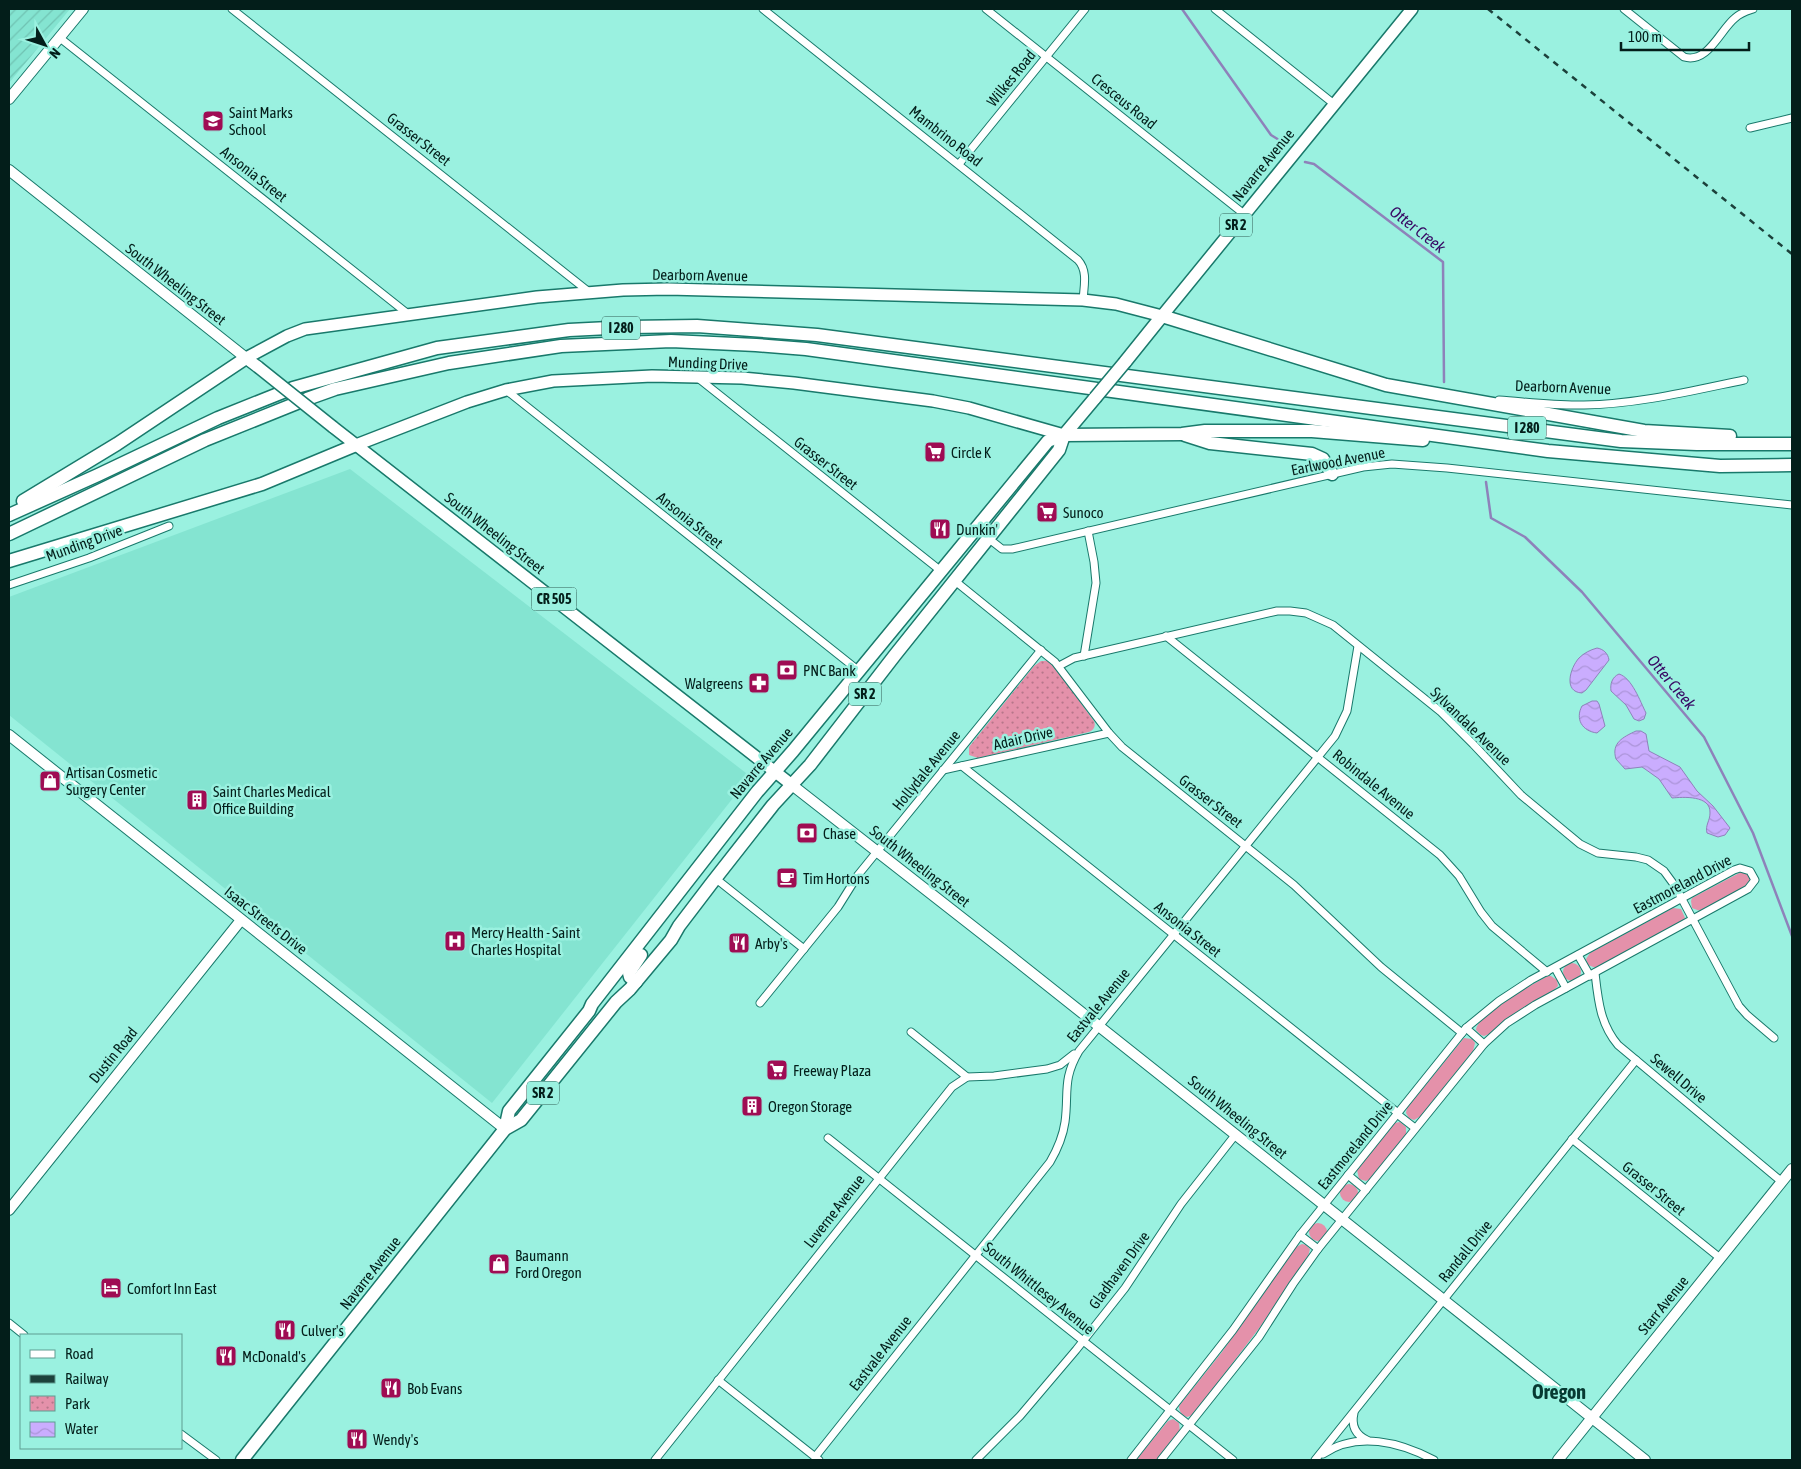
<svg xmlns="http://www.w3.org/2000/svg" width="1801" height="1469" font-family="'Asap Condensed',sans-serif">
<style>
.built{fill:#84e4d1}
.industrial{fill:url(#industrial-furrows)}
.green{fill:#e491aa}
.park{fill:url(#park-dots)}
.water{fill:url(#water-waves);stroke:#8e82ba}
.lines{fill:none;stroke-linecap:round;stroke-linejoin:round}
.stream{stroke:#8e82ba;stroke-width:2.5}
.street-casing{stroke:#19796b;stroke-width:9}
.secondary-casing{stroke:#19796b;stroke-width:12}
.primary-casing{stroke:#19796b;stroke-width:14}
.highway-casing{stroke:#19796b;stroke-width:15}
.street{stroke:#fff;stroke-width:7}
.secondary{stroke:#fff;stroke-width:10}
.primary{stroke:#fff;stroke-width:11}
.highway{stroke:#fff;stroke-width:12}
.rail{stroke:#1c413b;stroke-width:2.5;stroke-dasharray:6 6;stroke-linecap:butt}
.primary-bridge-casing{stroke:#19796b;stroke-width:14;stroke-linecap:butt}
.highway-bridge-casing{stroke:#19796b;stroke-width:15;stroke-linecap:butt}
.primary-bridge{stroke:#fff;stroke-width:11}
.highway-bridge{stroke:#fff;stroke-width:12}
.labels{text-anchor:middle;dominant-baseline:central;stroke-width:5;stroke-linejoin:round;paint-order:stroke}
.shield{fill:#9af1e0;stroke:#305d55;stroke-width:1}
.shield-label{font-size:14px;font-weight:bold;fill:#031e1a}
.street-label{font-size:15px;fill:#031e1a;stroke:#9af1e0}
.poi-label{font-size:15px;fill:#031e1a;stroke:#9af1e0;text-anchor:start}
.water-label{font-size:16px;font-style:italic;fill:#370863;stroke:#9af1e0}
.district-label{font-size:20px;font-weight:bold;fill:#073a32;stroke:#9af1e0}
</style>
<defs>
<pattern id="industrial-furrows" width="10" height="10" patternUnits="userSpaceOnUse" patternTransform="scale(1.25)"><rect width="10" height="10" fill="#84e4d1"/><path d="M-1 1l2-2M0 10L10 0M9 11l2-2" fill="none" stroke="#70c3b3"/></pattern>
<pattern id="park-dots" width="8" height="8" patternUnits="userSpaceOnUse" patternTransform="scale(1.25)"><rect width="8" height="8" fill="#e491aa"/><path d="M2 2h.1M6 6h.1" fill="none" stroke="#b7768a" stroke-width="1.8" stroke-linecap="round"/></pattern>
<pattern id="water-waves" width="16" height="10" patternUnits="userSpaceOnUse" patternTransform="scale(1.25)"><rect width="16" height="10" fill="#caadfe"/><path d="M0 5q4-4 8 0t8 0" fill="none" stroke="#ac94d9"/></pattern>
</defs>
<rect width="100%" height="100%" fill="#9af1e0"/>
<path class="built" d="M350,469L746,773L748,779L492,1103L9,715V597Z"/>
<path class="industrial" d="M9,9H70L9,83Z"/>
<g class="green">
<path d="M1743,871L1748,872L1752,881L1746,887L1700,911L1692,908L1691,901L1692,898Z"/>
<path d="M1673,908L1681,909L1685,918L1681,922L1596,968L1588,965L1586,959L1590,953Z"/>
<circle cx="1572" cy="972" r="9"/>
<path d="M1548,976H1551L1557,980L1558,986L1554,990L1515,1013L1489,1034L1484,1036L1481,1035L1476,1030C1477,1014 1533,984 1548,976Z"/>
<path d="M1464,1038L1472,1039L1475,1043L1473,1051L1421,1116L1414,1120L1409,1118L1406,1113L1407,1108Z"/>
<path d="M1400,1122L1406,1127V1134L1370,1179L1366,1181L1359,1179L1357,1170L1395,1123Z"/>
<circle cx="1349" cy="1193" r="9"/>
<circle cx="1318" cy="1232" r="9"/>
<path d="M1302,1244L1306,1245L1310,1249L1308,1257L1260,1327L1193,1415L1187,1417C1182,1415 1179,1412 1179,1406L1222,1352L1294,1248Z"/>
<path d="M1173,1419L1179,1423L1180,1432L1157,1460H1136L1168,1421Z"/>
</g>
<path class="park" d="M1041,661C1045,661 1046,660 1049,662C1057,667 1086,711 1094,721C1096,726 1094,730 1089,732L978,758L969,755V747L1034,666Z"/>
<g class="water">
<path d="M1597,648C1603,649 1608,653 1609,660L1586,690L1582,693C1563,692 1570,668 1579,658C1584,653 1590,650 1597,648Z"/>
<path d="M1619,674C1632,678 1640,701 1646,713L1644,719L1639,721L1634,719L1626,705L1611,691C1610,684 1612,677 1619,674Z"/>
<path d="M1592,701H1597L1599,704L1605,726L1597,733C1582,731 1575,719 1582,706Z"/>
<path d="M1636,731H1641L1646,734L1649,751L1680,767L1697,791L1713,806L1730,828L1725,835L1718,837L1707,833C1705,825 1710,821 1710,813C1711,795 1683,797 1672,798L1659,779L1645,769L1642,767L1625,769L1616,759C1611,743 1623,737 1636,731Z"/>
</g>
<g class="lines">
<g class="stream">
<path d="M1182,9L1271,135L1284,143"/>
<path d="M1305,162L1314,164L1443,262L1444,382"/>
<path d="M1486,482L1491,518L1525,537L1582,592L1704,737L1753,833L1792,936"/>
</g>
<g class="street-casing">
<g id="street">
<path d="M232,9L589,292"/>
<path d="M763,9L1078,260C1088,271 1084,286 1083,300"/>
<path d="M986,9L1244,214"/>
<path d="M1215,9L1334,104"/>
<path d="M1624,9L1684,57C1708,64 1720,30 1735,18C1740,13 1747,11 1753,9"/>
<path d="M60,38L408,314"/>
<path d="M1750,128L1792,118"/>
<path d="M959,164L1085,9"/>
<path d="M698,378L941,571"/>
<path d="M506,390L859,671"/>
<path d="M1499,400C1527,402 1556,406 1584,405C1638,404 1691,391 1744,380"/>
<path d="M988,538L1002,549H1012L1363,467L1392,464L1447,468L1792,505"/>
<path d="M955,581L1055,662L1109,733L1122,747L1294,885L1381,967L1462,1033"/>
<path d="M9,585L89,558L169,526"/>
<path d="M1166,636L1440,855L1459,876L1481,912L1492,926L1547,972"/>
<path d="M1084,656L1096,583L1094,562L1088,531"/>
<path d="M1059,666L1074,658L1277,611H1290L1306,613L1333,625L1441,712L1473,744L1521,795L1580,844L1598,853L1636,857L1648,860L1664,871L1675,886L1739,1006L1747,1015L1774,1038"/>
<path d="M962,766L1398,1113"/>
<path d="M943,770L1109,733"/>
<path d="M715,878L804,949"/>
<path d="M1578,955L1590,976"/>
<path d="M1555,968L1566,988"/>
<path d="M1595,973C1598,999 1600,1024 1618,1045L1782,1182"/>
<path d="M760,1003L838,907L858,875L1041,650"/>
<path d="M1466,1028L1484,1044"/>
<path d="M911,1032L967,1077"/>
<path d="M1397,1114L1415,1128"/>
<path d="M828,1138L1233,1460"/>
<path d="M1572,1139L1720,1258"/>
<path d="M1348,1175L1366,1190"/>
<path d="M1300,1235L1318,1249"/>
<path d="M9,1323L24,1335"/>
<path d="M718,1380L819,1460"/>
<path d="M1354,1413C1351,1426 1356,1435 1367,1440"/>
<path d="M181,1434L216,1460"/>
<path d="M1323,1454C1357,1431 1400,1442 1434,1460"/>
<path d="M815,1457L1050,1162C1057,1150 1063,1136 1065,1122C1069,1092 1062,1080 1079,1051L1335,736L1347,711L1358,646"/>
<path d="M655,1460L952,1087L967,1077L994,1076L1047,1069L1060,1065L1074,1054"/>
<path d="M976,1460L1020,1416L1076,1350L1125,1288L1181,1204L1236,1134"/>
<path d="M1131,1460L1233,1330L1300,1235L1466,1028L1499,1001L1531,980L1734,870L1740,868L1750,871L1755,880L1748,889L1535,1005L1507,1023L1484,1044L1318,1249L1293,1284L1259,1337L1161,1460"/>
<path d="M1315,1460L1636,1060"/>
</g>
</g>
<g class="secondary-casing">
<g id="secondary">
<path d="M9,99L83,9"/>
<path d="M9,170L246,358"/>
<path d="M9,735L505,1129"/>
<path d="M792,785L1003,950L1645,1460"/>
<path d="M9,1210L241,920"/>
<path d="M1558,1460L1792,1169"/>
</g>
</g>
<g class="primary-casing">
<g id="primary">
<path d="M258,367L246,358L287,336L305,329L537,297L623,290L668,289L1083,300L1116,304L1162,316L1412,9"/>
<path d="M333,427L792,785"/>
<path d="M356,445L467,402L506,390L553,381L652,376L742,378L794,383L933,401L969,408L1064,435"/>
</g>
</g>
<g class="highway-casing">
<g id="highway">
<path d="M1125,362L1162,316L1386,385L1644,431L1730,436"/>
<path d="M1185,435L1210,443L1312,454L1323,459L1332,474"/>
<path d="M23,501L117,444L246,358"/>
<path d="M9,515L98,475L218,418L293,388L437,348L569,330L629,327L697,326L817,335L1621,441L1697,444H1792"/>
<path d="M9,534L205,440L307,399L335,389L449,363L561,346L671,341L756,345L806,349L1548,451L1720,466L1792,465"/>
<path d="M9,561L262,484L356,445"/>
<path d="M636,982L630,977L629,973L641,955"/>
<path d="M505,1129L509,1111L589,1011L592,1004L757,792L793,751L1048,441L1064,435L1182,434L1205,431H1312L1423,440"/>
<path d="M242,1460L505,1129L521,1120L616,1002L630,989L671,940L679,926L711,884L773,805L810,765L895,655L1059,450L1064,435L1095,398"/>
</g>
</g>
<use href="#street" class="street"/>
<use href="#secondary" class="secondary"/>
<use href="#primary" class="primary"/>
<use href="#highway" class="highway"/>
<path class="rail" d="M1488,9L1792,254"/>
<g class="primary-bridge-casing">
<path id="primary-bridge" d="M258,367L333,427"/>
</g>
<g class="highway-bridge-casing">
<path id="highway-bridge" d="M1095,398L1125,362"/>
</g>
<use href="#primary-bridge" class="primary-bridge"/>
<use href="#highway-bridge" class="highway-bridge"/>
</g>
<defs>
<g id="school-square" transform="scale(1.125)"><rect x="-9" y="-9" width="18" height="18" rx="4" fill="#9f0c53" stroke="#9af1e0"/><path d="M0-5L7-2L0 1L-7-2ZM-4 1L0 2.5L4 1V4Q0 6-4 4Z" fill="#fff"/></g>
<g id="supermarket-square" transform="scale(1.125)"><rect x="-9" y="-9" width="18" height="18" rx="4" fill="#9f0c53" stroke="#9af1e0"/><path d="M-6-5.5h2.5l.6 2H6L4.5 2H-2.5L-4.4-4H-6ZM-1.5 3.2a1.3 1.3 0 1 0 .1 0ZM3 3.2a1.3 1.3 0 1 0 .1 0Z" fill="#fff"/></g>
<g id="restaurant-square" transform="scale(1.125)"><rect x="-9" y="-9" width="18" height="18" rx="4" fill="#9f0c53" stroke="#9af1e0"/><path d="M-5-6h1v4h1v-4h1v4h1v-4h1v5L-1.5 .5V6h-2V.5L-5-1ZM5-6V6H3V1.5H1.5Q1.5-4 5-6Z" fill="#fff"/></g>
<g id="bank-square" transform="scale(1.125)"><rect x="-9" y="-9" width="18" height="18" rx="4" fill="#9f0c53" stroke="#9af1e0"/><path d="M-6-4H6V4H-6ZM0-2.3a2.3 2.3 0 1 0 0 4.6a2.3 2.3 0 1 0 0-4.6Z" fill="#fff"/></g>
<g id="pharmacy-square" transform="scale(1.125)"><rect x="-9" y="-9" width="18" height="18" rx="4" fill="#9f0c53" stroke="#9af1e0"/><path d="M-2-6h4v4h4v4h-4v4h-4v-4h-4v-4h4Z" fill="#fff"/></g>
<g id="shop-square" transform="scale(1.125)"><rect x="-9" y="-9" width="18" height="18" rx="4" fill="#9f0c53" stroke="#9af1e0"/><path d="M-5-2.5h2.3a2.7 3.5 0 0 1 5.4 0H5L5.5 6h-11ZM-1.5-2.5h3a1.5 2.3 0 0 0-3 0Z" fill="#fff"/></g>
<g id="building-square" transform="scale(1.125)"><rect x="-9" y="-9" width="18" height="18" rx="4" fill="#9f0c53" stroke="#9af1e0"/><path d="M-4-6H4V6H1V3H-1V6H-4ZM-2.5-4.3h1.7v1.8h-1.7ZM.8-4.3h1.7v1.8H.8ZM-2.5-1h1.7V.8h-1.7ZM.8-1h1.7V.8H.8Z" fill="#fff"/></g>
<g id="cafe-square" transform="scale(1.125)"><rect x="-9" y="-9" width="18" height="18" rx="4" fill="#9f0c53" stroke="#9af1e0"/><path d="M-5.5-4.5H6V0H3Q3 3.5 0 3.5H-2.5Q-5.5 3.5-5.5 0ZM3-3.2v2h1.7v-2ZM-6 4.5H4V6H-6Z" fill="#fff"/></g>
<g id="hospital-square" transform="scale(1.125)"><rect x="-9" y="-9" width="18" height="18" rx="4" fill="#9f0c53" stroke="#9af1e0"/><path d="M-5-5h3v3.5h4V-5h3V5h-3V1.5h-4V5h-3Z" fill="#fff"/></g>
<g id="hotel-square" transform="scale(1.125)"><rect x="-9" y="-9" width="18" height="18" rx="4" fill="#9f0c53" stroke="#9af1e0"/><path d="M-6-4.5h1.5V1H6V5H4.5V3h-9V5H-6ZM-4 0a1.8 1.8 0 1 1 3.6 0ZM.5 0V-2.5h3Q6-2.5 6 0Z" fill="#fff"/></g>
</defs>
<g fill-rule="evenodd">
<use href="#school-square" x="213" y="121"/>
<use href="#supermarket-square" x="935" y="452"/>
<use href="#supermarket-square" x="1047" y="512"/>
<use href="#restaurant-square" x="940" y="529"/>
<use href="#bank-square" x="787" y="670"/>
<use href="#pharmacy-square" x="759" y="683"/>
<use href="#shop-square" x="50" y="781"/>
<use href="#building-square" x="197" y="800"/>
<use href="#bank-square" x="807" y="833"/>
<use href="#cafe-square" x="787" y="878"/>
<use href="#hospital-square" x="455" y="941"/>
<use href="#restaurant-square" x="739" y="943"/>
<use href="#supermarket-square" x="777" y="1070"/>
<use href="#building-square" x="752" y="1106"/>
<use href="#shop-square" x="499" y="1264"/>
<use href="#hotel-square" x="111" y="1288"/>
<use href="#restaurant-square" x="285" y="1330"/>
<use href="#restaurant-square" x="226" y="1356"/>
<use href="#restaurant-square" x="391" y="1388"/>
<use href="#restaurant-square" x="357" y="1439"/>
</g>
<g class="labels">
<g class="shield">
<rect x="1220" y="213.5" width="32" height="23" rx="4"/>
<rect x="602" y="316.5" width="38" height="23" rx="4"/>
<rect x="1508" y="416.5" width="38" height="23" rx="4"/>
<rect x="531.5" y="587.5" width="45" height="23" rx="4"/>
<rect x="849" y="682.5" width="32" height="23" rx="4"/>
<rect x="527" y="1081.5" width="32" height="23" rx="4"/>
</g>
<g class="shield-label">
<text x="1236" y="225">SR 2</text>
<text x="621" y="328">I 280</text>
<text x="1527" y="428">I 280</text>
<text x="554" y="599">CR 505</text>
<text x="865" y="694">SR 2</text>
<text x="543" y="1093">SR 2</text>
</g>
<g class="street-label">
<text transform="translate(1011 78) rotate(-51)">Wilkes Road</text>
<text transform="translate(1124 101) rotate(39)">Cresceus Road</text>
<text transform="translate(946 136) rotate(38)">Mambrino Road</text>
<text transform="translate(419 139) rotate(38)">Grasser Street</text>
<text transform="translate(1263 165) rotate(-51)">Navarre Avenue</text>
<text transform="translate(254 174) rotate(38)">Ansonia Street</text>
<text transform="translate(700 275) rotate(1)">Dearborn Avenue</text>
<text transform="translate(176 284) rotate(38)">South Wheeling Street</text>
<text transform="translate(708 363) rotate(2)">Munding Drive</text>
<text transform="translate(1563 387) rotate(2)">Dearborn Avenue</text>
<text transform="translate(1338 461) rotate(-11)">Earlwood Avenue</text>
<text transform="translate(826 463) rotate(38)">Grasser Street</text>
<text transform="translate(690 520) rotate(39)">Ansonia Street</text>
<text transform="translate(495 533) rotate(38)">South Wheeling Street</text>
<text transform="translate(84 543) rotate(-20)">Munding Drive</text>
<text transform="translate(1471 726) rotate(44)">Sylvandale Avenue</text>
<text transform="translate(1023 738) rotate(-13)">Adair Drive</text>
<text transform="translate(761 763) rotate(-50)">Navarre Avenue</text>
<text transform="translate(926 770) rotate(-51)">Hollydale Avenue</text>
<text transform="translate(1374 784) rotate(39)">Robindale Avenue</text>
<text transform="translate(1211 801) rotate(38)">Grasser Street</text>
<text transform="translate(920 866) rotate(38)">South Wheeling Street</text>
<text transform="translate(1682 884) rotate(-28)">Eastmoreland Drive</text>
<text transform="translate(266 920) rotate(38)">Isaac Streets Drive</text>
<text transform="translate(1188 929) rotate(38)">Ansonia Street</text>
<text transform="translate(1098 1005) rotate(-51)">Eastvale Avenue</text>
<text transform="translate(113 1055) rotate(-51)">Dustin Road</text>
<text transform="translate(1679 1078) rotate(40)">Sewell Drive</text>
<text transform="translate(1238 1117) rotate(39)">South Wheeling Street</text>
<text transform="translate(1355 1145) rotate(-51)">Eastmoreland Drive</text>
<text transform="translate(1654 1188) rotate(39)">Grasser Street</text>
<text transform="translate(834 1211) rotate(-52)">Luverne Avenue</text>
<text transform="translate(1465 1251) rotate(-51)">Randall Drive</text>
<text transform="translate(1119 1270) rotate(-54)">Gladhaven Drive</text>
<text transform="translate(370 1273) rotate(-52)">Navarre Avenue</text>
<text transform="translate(1039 1288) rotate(39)">South Whittlesey Avenue</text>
<text transform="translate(1663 1305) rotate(-51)">Starr Avenue</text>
<text transform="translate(880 1353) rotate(-52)">Eastvale Avenue</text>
</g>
<g class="poi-label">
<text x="229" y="112">Saint Marks<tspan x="229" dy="17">School</tspan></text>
<text x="951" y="452">Circle K</text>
<text x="1063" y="512">Sunoco</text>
<text x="956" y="529">Dunkin'</text>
<text x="803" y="670">PNC Bank</text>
<text x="743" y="683" text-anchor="end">Walgreens</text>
<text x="66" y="772">Artisan Cosmetic<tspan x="66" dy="17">Surgery Center</tspan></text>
<text x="213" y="791">Saint Charles Medical<tspan x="213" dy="17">Office Building</tspan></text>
<text x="823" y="833">Chase</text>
<text x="803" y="878">Tim Hortons</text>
<text x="471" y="932">Mercy Health - Saint<tspan x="471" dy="17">Charles Hospital</tspan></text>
<text x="755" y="943">Arby's</text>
<text x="793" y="1070">Freeway Plaza</text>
<text x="768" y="1106">Oregon Storage</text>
<text x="515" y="1255">Baumann<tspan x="515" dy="17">Ford Oregon</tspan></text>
<text x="127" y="1288">Comfort Inn East</text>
<text x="301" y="1330">Culver's</text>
<text x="242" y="1356">McDonald's</text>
<text x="407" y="1388">Bob Evans</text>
<text x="373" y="1439">Wendy's</text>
</g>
<g class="water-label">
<text transform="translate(1418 229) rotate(38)">Otter Creek</text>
<text transform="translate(1672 682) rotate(50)">Otter Creek</text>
</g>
<g class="district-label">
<text x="1559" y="1391">Oregon</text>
</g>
</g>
<rect width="1801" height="1469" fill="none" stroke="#031e1a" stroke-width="20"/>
<rect x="20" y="1334" width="162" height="115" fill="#9af1e0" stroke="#5e9d91"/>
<rect x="30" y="1350" width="25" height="8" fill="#ffffff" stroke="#5e9d91"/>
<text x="65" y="1359" font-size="15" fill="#031e1a">Road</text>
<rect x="30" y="1375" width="25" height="8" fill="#1c413b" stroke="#5e9d91"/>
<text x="65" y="1384" font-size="15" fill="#031e1a">Railway</text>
<rect x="30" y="1396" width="25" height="15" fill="url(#park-dots)" stroke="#5e9d91"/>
<text x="65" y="1409" font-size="15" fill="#031e1a">Park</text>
<rect x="30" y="1422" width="25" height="15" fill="url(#water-waves)" stroke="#5e9d91"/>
<text x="65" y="1434" font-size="15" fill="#031e1a">Water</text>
<g transform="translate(45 45) rotate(130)" stroke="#9af1e0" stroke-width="4" paint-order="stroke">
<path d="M0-4L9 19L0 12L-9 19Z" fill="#031e1a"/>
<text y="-8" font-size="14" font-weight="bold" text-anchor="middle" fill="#031e1a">N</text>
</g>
<path d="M1621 42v8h128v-8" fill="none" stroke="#031e1a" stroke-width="2.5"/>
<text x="1628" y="42" font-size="15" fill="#031e1a" stroke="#9af1e0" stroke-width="4" paint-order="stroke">100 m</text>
</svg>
